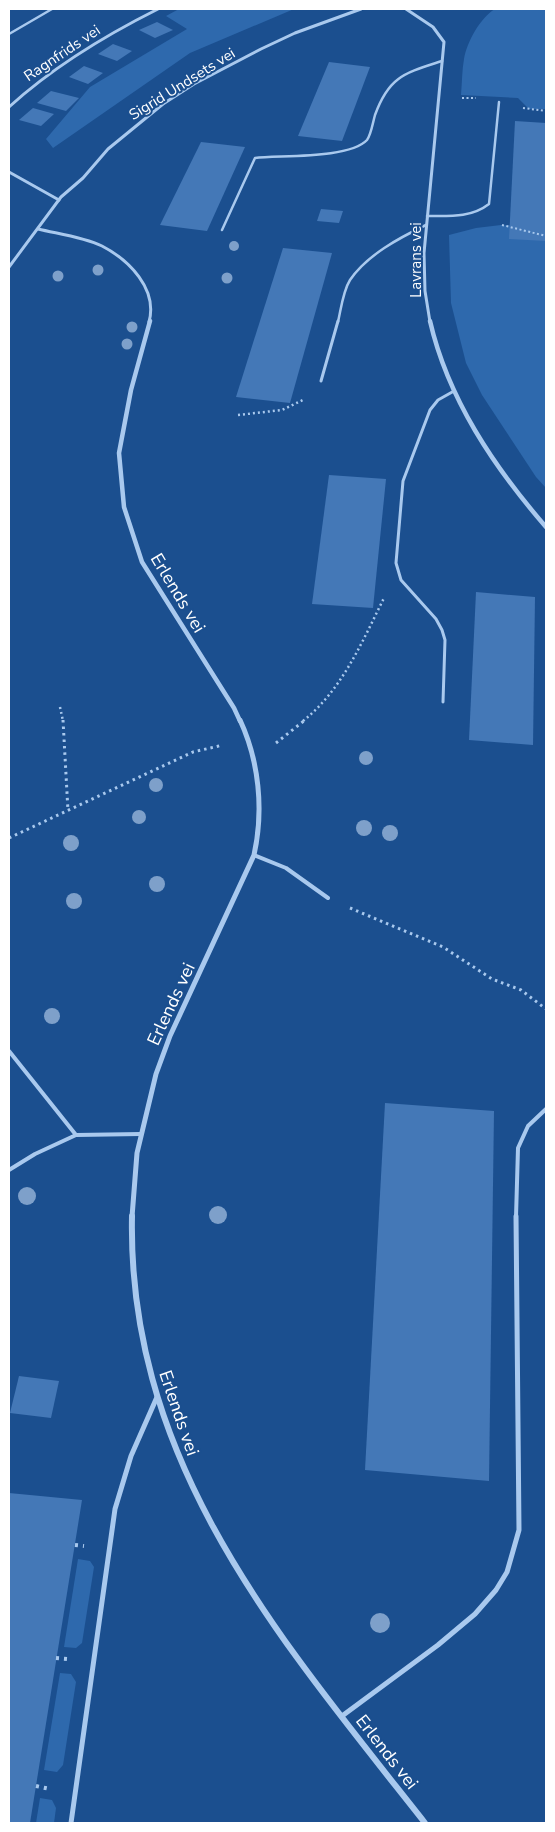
<svg xmlns="http://www.w3.org/2000/svg" width="555" height="1832" font-family="'Nunito Sans',sans-serif">
<style>
.green{fill:#2e69ad}
.building{fill:#4478b7}
.lines{fill:none;stroke-linecap:round;stroke-linejoin:round}
.path-far3{stroke:#a9c9ee;stroke-width:2;stroke-dasharray:2 2.5;stroke-linecap:butt}
.path-far2{stroke:#a9c9ee;stroke-width:2.5;stroke-dasharray:2 3;stroke-linecap:butt}
.path-far1{stroke:#a9c9ee;stroke-width:3;stroke-dasharray:2.5 4;stroke-linecap:butt}
.path{stroke:#a9c9ee;stroke-width:4;stroke-dasharray:3 5;stroke-linecap:butt}
.service-far3{stroke:#a9c9ee;stroke-width:2.5}
.service-far2{stroke:#a9c9ee;stroke-width:3}
.service-far1{stroke:#a9c9ee;stroke-width:4}
.service{stroke:#a9c9ee;stroke-width:5}
.minor-far3{stroke:#a9c9ee;stroke-width:3}
.minor-far2{stroke:#a9c9ee;stroke-width:4.5}
.minor-far1{stroke:#a9c9ee;stroke-width:5}
.minor{stroke:#a9c9ee;stroke-width:6}
.tree{fill:#7ea0ca}
.labels{text-anchor:middle;dominant-baseline:central;stroke-width:4;stroke-linejoin:round;paint-order:stroke}
.far-street-label{font-size:15px;fill:#fff;stroke:#1b4f8f}
.street-label{font-size:18px;fill:#fff;stroke:#1b4f8f}
</style>
<rect width="100%" height="100%" fill="#1b4f8f"/>
<g class="green">
<path d="M179,9H294L190,53L53,148L46,139L90,87L187,29L166,16Z"/>
<path d="M495,9H546V109H529L518,98L461,95C462,83 462,70 464,59C467,42 480,18 495,9Z"/>
<path d="M501,225L546,227V488L536,477L482,395L466,363L451,303L449,235L476,228Z"/>
<path d="M78,1559L90,1561L94,1567L82,1643L76,1648L64,1647Z"/>
<path d="M60,1673L71,1674L76,1682L63,1765L57,1772L44,1770Z"/>
<path d="M40,1798L52,1800L56,1808L54,1823H36Z"/>
</g>
<g class="building">
<path d="M157,22L173,30L155,38L139,30Z"/>
<path d="M113,44L132,51L117,61L98,54Z"/>
<path d="M329,62L370,67L342,141L298,136Z"/>
<path d="M84,66L103,73L88,84L69,77Z"/>
<path d="M51,91L79,98L66,111L37,103Z"/>
<path d="M33,108L54,114L41,126L19,120Z"/>
<path d="M515,121L546,123V241L509,239Z"/>
<path d="M201,142L245,147L207,231L160,225Z"/>
<path d="M321,209L343,211L339,223L317,221Z"/>
<path d="M283,248L332,253L290,403L236,397Z"/>
<path d="M329,475L386,479L373,608L312,604Z"/>
<path d="M476,592L535,597L533,745L469,740Z"/>
<path d="M385,1103L494,1111L489,1481L365,1470Z"/>
<path d="M19,1376L59,1381L51,1418L10,1413Z"/>
<path d="M9,1493L82,1500L30,1823H9Z"/>
</g>
<g class="lines">
<g class="path-far3">
<path d="M462,98H476"/>
<path d="M523,108L546,111"/>
<path d="M502,225L546,236"/>
</g>
<g class="path-far2">
<path d="M238,415L282,410L305,399"/>
<path d="M60,707L63,721"/>
<path d="M303,721C342,690 362,642 384,598"/>
</g>
<g class="path-far1">
<path d="M63,720L68,811"/>
<path d="M276,743L305,720"/>
<path d="M9,838L193,752L223,745"/>
<path d="M350,908L443,947L492,979L521,990L546,1009"/>
</g>
<g class="path">
<path d="M75,1545L84,1546"/>
<path d="M56,1658L68,1659"/>
<path d="M36,1786L50,1789"/>
</g>
<g class="service-far3">
<path d="M9,34L52,9"/>
<path d="M427,216C449,216 471,218 489,204L499,102"/>
<path d="M222,230L255,158C280,155 349,159 367,140C371,135 373,122 375,115C389,76 405,73 442,61"/>
<path d="M338,322C341,309 343,291 350,280C367,255 399,238 426,225"/>
</g>
<g class="service-far2">
<path d="M321,381L338,321"/>
<path d="M443,702L445,640L442,630L436,619L401,580L396,563L403,481L430,410L438,400L454,391"/>
</g>
<g class="service-far1">
<path d="M254,855L286,868L328,898"/>
<path d="M9,1051L76,1135"/>
<path d="M9,1170L35,1154L76,1135L141,1134"/>
<path d="M516,1217L518,1148L528,1126L546,1109"/>
</g>
<g class="service">
<path d="M342,1716L438,1645L475,1614L496,1590L507,1572L519,1530L516,1216"/>
<path d="M71,1823L115,1509L131,1456L157,1397"/>
</g>
<g class="minor-far3">
<path d="M406,9L433,27L444,42L424,253L425,291L430,322"/>
<path d="M9,107C54,66 104,36 158,9"/>
<path d="M9,172L59,200"/>
<path d="M38,229C59,234 83,237 102,246C129,260 158,289 149,322"/>
<path d="M9,267L61,197L83,178L108,149L163,104L194,84L261,49L295,33L361,9"/>
</g>
<g class="minor-far2">
<path d="M150,321L131,390L119,453L124,507L142,562L234,708L240,721"/>
<path d="M430,321C448,399 494,467 546,527"/>
</g>
<path class="minor-far1" d="M132,1217L137,1153L156,1074L170,1036L254,855C264,810 259,761 240,720"/>
<path class="minor" d="M132,1216C127,1464 281,1640 425,1823"/>
</g>
<g class="tree">
<circle cx="234" cy="246" r="5"/>
<circle cx="98" cy="270" r="5.5"/>
<circle cx="58" cy="276" r="5.5"/>
<circle cx="227" cy="278" r="5.5"/>
<circle cx="132" cy="327" r="5.5"/>
<circle cx="127" cy="344" r="5.5"/>
<circle cx="366" cy="758" r="7"/>
<circle cx="156" cy="785" r="7"/>
<circle cx="139" cy="817" r="7"/>
<circle cx="364" cy="828" r="8"/>
<circle cx="390" cy="833" r="8"/>
<circle cx="71" cy="843" r="8"/>
<circle cx="157" cy="884" r="8"/>
<circle cx="74" cy="901" r="8"/>
<circle cx="52" cy="1016" r="8"/>
<circle cx="27" cy="1196" r="9"/>
<circle cx="218" cy="1215" r="9"/>
<circle cx="380" cy="1623" r="10"/>
</g>
<g class="labels">
<g class="far-street-label">
<text transform="translate(62 53) rotate(-34)">Ragnfrids vei</text>
<text transform="translate(182 84) rotate(-32)">Sigrid Undsets vei</text>
<text transform="translate(416 260) rotate(-90)">Lavrans vei</text>
</g>
<g class="street-label">
<text transform="translate(178 593) rotate(59)">Erlends vei</text>
<text transform="translate(171 1004) rotate(-65)">Erlends vei</text>
<text transform="translate(179 1413) rotate(71)">Erlends vei</text>
<text transform="translate(387 1752) rotate(52)">Erlends vei</text>
</g>
</g>
<rect width="555" height="1832" fill="none" stroke="#ffffff" stroke-width="20"/>
</svg>
